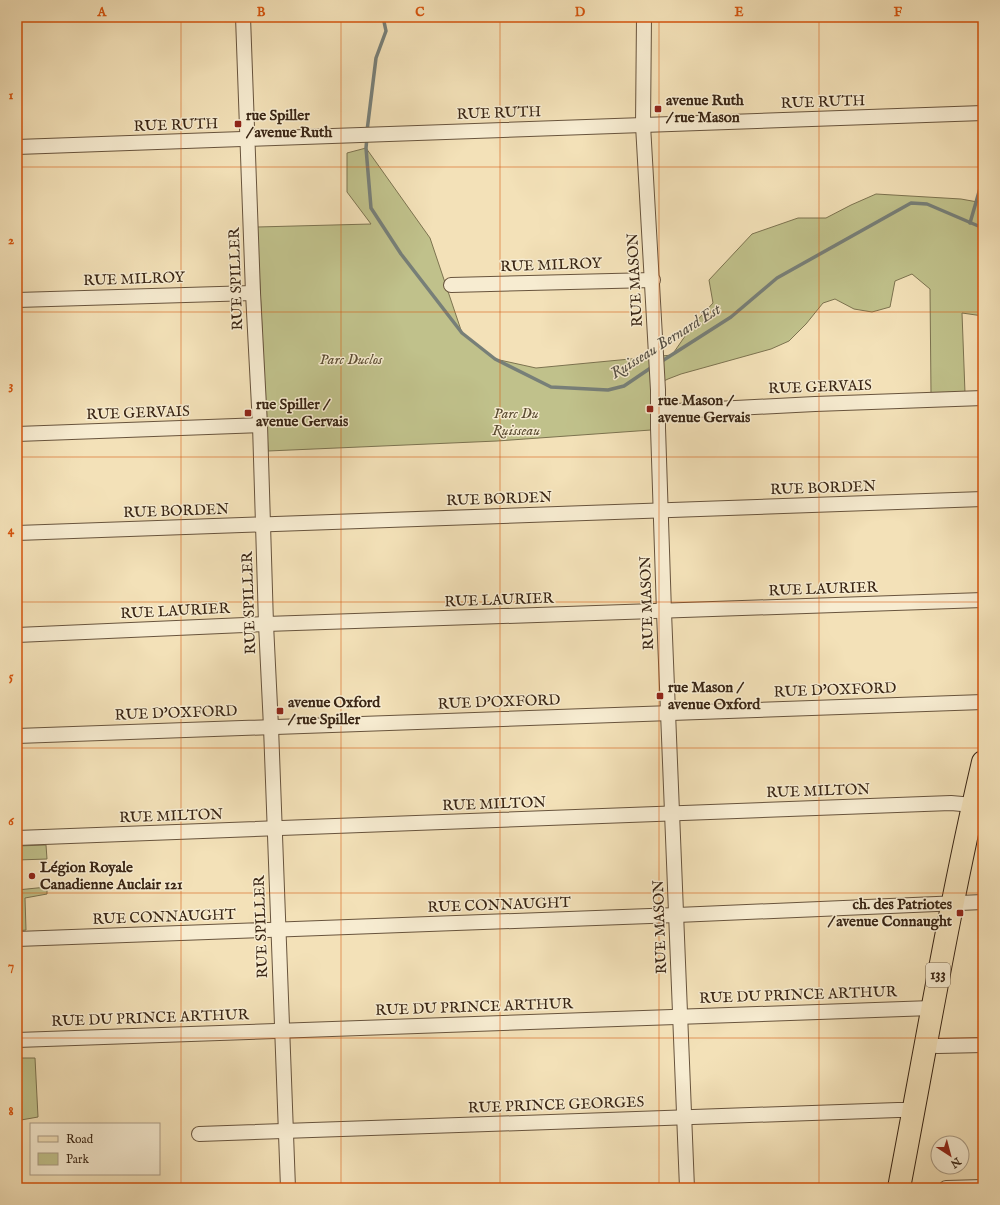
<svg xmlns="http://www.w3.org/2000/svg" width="1000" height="1205" font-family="'IM FELL English',serif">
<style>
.green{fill:#c0c18b;stroke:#7c7350}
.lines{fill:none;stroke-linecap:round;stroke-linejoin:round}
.stream{stroke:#777f78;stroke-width:3.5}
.minor-casing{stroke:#68543d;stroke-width:16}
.primary-casing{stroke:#392514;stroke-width:24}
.minor{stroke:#f7ecd1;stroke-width:14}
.primary{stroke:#f3e1b8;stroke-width:22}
.grid{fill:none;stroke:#d6540d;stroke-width:1;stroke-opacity:0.55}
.poi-dot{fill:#8f2418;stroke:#f7ecd1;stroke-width:1.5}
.labels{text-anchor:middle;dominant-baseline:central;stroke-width:3;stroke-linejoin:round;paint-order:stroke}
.shield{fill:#f7ecd1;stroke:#72614d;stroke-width:1}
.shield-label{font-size:14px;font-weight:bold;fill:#392514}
.poi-label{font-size:15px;font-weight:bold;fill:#392514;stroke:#f7ecd1;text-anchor:start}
.street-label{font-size:15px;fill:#392514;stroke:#f7ecd1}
.park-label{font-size:15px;font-style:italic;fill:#5b4c32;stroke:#f7ecd1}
.water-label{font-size:16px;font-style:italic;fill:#585246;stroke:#f7ecd1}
.neatline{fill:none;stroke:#d6540d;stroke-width:1.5}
.grid-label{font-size:13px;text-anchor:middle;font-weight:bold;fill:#d6540d}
</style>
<rect width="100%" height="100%" fill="#f3e1b8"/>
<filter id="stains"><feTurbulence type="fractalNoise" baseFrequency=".005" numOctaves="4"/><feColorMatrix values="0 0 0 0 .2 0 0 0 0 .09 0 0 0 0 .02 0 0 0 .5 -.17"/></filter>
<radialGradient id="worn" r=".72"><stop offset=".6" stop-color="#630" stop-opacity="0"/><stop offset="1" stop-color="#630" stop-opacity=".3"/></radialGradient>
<g class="green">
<path d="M366,148L430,238L462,333L495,359L536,368L672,355L692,326L713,303L709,280L752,234L798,218H826L851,205L876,194L961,199L983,203V316L962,313L965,393L931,394L930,289L912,274L895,281L890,307L872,312L854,309L835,299L823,303L806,324L789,341L771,349L681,374L668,379L651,387V430L497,441L268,451L257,227L371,224L347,192V153Z"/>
<path d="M46,845L47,859L17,860V846Z"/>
<path d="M47,887V894L25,898L26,930L17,931V890Z"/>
<path d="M17,1058H35L38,1117L21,1120L17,1116Z"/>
</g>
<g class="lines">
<g class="stream">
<path d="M367,131L376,58L386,31L383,17"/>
<path d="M367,137L366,148L371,208L401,254L462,333L495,359L551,387L608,390L624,386L652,367"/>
<path d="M970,223L983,178"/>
<path d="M659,363L731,317L777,278L911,203L927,204L983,228"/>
</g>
<g class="minor-casing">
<g id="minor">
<path d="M243,17L253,293L260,425L266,624L271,727L288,1188"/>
<path d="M644,17L643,125L658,390V428L664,612L687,1188"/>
<path d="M17,147L983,113"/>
<path d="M451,285L653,280"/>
<path d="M17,300L253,293"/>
<path d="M658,412L815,404L983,398"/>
<path d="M17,434L260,425"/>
<path d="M17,533L983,499"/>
<path d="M17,635L266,624L983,600"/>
<path d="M17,736L983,702"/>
<path d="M17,838L951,803L973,805"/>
<path d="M17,939L677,915L983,902"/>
<path d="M17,1040L932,1008"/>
<path d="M925,1045L938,1046L983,1045"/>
<path d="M199,1134L898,1110H914"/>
<path d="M946,1188L983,1187"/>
</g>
</g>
<g class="primary-casing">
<path id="primary" d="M899,1188C926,1046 950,903 983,762"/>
</g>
<use href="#minor" class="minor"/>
<use href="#primary" class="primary"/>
</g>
<path class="grid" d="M181,17V1188M341,17V1188M500,17V1188M659,17V1188M819,17V1188M17,167H983M17,312H983M17,457H983M17,602H983M17,748H983M17,893H983M17,1038H983"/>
<g class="poi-dot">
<rect x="654" y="105" width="8" height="8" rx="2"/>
<rect x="234" y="120" width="8" height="8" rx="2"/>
<rect x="646" y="405" width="8" height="8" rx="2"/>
<rect x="244" y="409" width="8" height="8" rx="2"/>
<rect x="656" y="692" width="8" height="8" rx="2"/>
<rect x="276" y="707" width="8" height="8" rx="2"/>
<circle cx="32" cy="876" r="4"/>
<rect x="956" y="909" width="8" height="8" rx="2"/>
</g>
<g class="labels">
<rect class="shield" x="926" y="963" width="24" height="24" rx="3"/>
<g class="shield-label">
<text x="938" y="975">133</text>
</g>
<g class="poi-label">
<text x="666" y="100">avenue Ruth<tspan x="666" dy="17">/ rue Mason</tspan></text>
<text x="246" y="115">rue Spiller<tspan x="246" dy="17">/ avenue Ruth</tspan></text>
<text x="658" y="400">rue Mason /<tspan x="658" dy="17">avenue Gervais</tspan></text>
<text x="256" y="404">rue Spiller /<tspan x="256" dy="17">avenue Gervais</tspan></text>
<text x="668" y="687">rue Mason /<tspan x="668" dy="17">avenue Oxford</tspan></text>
<text x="288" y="702">avenue Oxford<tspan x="288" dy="17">/ rue Spiller</tspan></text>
<text x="40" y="867">Légion Royale<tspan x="40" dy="17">Canadienne Auclair 121</tspan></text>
<text x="952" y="904" text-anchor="end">ch. des Patriotes<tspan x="952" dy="17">/ avenue Connaught</tspan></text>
</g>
<g class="street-label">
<text transform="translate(823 102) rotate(-2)">RUE RUTH</text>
<text transform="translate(499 113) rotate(-2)">RUE RUTH</text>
<text transform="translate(176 125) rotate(-2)">RUE RUTH</text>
<text transform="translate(551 265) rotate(-2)">RUE MILROY</text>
<text transform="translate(134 279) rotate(-2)">RUE MILROY</text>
<text transform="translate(236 279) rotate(-92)">RUE SPILLER</text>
<text transform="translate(635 280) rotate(-93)">RUE MASON</text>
<text transform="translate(820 387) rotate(-2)">RUE GERVAIS</text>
<text transform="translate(138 413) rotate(-2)">RUE GERVAIS</text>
<text transform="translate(823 488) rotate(-2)">RUE BORDEN</text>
<text transform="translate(499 499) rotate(-2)">RUE BORDEN</text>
<text transform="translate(176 511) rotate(-2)">RUE BORDEN</text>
<text transform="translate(823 589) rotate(-2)">RUE LAURIER</text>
<text transform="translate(499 600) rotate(-2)">RUE LAURIER</text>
<text transform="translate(249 603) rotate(-92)">RUE SPILLER</text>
<text transform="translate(647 603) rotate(-92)">RUE MASON</text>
<text transform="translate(175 611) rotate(-3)">RUE LAURIER</text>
<text transform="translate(835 690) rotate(-2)">RUE D'OXFORD</text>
<text transform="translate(499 702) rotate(-2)">RUE D'OXFORD</text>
<text transform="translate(176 713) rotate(-2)">RUE D'OXFORD</text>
<text transform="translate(818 791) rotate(-2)">RUE MILTON</text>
<text transform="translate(494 804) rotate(-2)">RUE MILTON</text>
<text transform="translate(171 816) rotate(-2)">RUE MILTON</text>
<text transform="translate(499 905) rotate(-2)">RUE CONNAUGHT</text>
<text transform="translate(164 917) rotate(-2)">RUE CONNAUGHT</text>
<text transform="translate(261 927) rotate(-92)">RUE SPILLER</text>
<text transform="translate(660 927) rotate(-92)">RUE MASON</text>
<text transform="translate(798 995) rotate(-2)">RUE DU PRINCE ARTHUR</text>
<text transform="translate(474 1007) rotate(-2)">RUE DU PRINCE ARTHUR</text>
<text transform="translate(150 1018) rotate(-2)">RUE DU PRINCE ARTHUR</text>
<text transform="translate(556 1105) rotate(-2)">RUE PRINCE GEORGES</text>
</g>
<g class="park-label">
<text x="351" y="359">Parc Duclos</text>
<text x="516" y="413">Parc Du<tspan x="516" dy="17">Ruisseau</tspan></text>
</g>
<g class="water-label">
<text transform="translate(666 342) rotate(-32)">Ruisseau Bernard Est</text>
</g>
</g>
<rect width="1000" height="1205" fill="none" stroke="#f3e1b8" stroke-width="44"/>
<rect x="30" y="1123" width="130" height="52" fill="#f7ecd1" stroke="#ab9c85"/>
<rect x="38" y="1136" width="20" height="6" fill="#f3e1b8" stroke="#ab9c85"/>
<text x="66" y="1143" font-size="12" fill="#392514">Road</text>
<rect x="38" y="1153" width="20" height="12" fill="#c0c18b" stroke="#ab9c85"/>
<text x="66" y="1163" font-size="12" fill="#392514">Park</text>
<g transform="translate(950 1155) rotate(144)"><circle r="19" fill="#f7ecd1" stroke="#ab9c85"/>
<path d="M0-3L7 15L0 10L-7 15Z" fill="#8f2418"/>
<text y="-6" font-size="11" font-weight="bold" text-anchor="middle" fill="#392514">N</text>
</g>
<rect x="22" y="22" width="956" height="1161" class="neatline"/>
<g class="grid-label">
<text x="102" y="16">A</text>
<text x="261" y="16">B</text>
<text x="420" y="16">C</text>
<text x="580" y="16">D</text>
<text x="739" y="16">E</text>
<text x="898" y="16">F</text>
<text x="11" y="99">1</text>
<text x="11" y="244">2</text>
<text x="11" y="389">3</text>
<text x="11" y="534">4</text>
<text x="11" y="680">5</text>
<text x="11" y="825">6</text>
<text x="11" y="970">7</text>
<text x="11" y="1115">8</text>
</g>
<rect width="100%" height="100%" filter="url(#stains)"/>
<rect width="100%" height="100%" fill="url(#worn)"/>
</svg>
